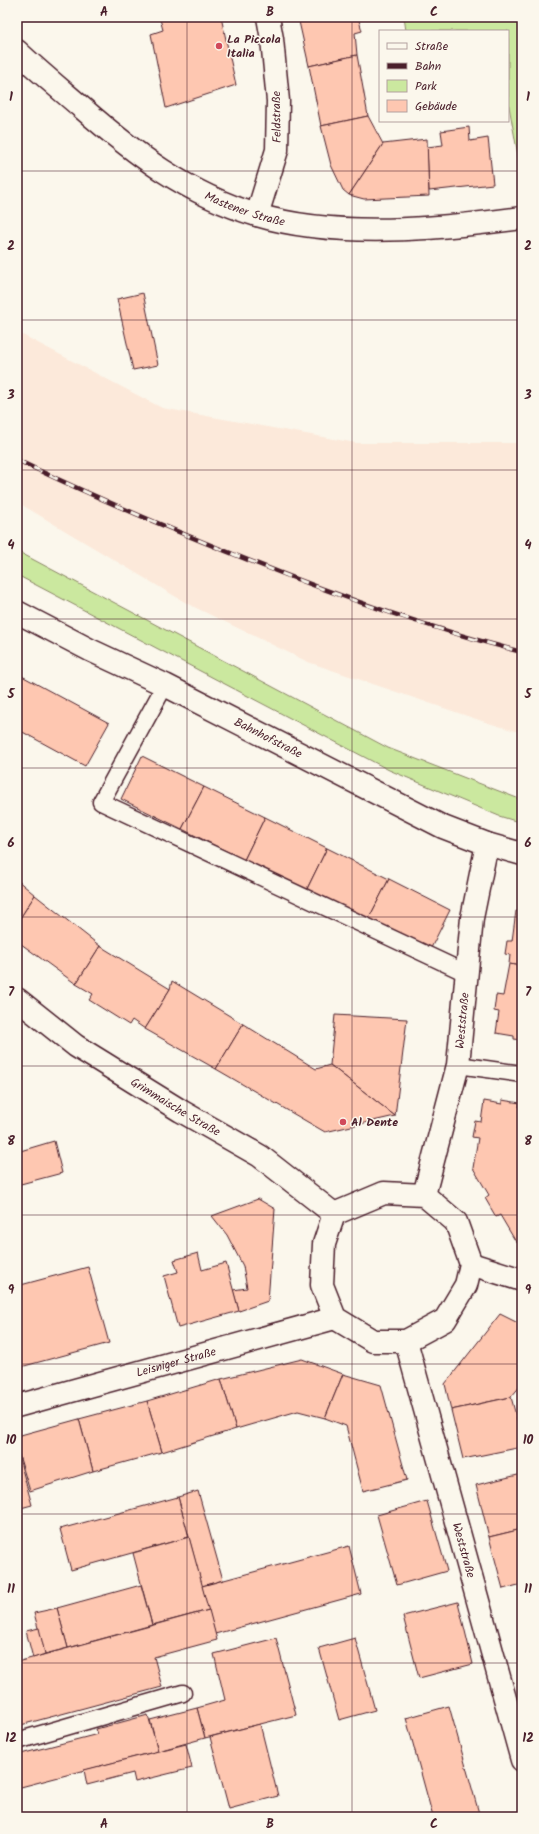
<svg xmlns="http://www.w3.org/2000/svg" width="539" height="1834" font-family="Kalam,sans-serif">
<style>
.built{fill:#fce9da}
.green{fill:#cbe89f;stroke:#8a8465}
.building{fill:#fec7b1;stroke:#4a1f2b}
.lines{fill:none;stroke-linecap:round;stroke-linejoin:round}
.service-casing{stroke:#4a1f2b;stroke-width:19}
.minor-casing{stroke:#4a1f2b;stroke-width:25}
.secondary-casing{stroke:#4a1f2b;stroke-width:25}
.service{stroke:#fbf7ec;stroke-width:16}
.minor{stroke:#fbf7ec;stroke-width:22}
.secondary{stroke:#fbf7ec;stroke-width:22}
.rail-casing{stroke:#4a1f2b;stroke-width:4.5}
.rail{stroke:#fbf7ec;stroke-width:3;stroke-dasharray:9;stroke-linecap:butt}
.grid{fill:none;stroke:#4a1f2b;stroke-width:1;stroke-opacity:0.55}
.poi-dot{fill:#d1495b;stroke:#fbf7ec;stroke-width:1.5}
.labels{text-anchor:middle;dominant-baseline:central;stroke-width:3;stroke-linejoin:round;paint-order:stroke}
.poi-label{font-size:12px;font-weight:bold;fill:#4a1f2b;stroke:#fbf7ec;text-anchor:start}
.street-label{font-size:12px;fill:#4a1f2b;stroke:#fbf7ec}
.neatline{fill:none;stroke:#4a1f2b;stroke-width:1.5}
.grid-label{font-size:13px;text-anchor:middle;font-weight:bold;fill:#4a1f2b}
</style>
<rect width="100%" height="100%" fill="#fbf7ec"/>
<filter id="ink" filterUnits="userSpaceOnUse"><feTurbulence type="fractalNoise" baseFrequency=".025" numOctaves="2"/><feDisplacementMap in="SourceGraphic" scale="8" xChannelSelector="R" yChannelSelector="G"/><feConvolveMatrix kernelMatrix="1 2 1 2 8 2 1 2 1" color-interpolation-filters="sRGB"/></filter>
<g filter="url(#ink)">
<path class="built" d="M17,332L162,408L356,443H522V733L482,721L308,662L188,604L17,502Z"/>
<g class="green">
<path d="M404,17H522V177L508,101V31H406Z"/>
<path d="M17,551L388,748L522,800V823L499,816L389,770L17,575Z"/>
</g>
<g class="building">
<path d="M168,17H221L236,85L166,108L151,34L163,30L160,19Z"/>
<path d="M298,17H358L362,31L355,33L357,55L309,66Z"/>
<path d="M357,55L368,116L321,126L309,66Z"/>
<path d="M368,116L383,144L349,195L343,190L331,165L321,126Z"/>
<path d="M469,127L470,141L488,138L493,184L429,191L427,147L443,145L441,131Z"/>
<path d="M427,139L429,196L364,199L349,195L383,144Z"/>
<path d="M143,293L158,365L133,370L117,299Z"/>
<path d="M20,675L109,723L85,766L17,729V680Z"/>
<path d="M142,756L204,787L182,829L121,799Z"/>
<path d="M204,787L265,817L244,860L182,829Z"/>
<path d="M265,817L327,848L306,891L244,860Z"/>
<path d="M327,848L389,879L367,922L306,891Z"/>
<path d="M389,879L450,910L429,952L367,922Z"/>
<path d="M17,880L35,895L17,923Z"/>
<path d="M35,895L100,946L76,984L17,941V923Z"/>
<path d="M516,911L522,912V966L509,964L510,955L505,954L507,941H512Z"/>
<path d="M100,946L170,989L145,1029L132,1020L129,1025L89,1000L93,994L76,984Z"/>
<path d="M509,964L522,966V1040L514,1039V1036L496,1033L499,1012L494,1011L496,995L503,996Z"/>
<path d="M172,981L243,1024L216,1069L145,1029L170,989Z"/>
<path d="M335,1015L407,1019L395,1116L330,1065Z"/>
<path d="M243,1024L316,1069L330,1065L395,1116L325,1132L216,1069Z"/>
<path d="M502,1100L520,1103L519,1107L522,1108V1243L516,1242L500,1215L496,1217L485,1198L489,1195L473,1168L478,1138L472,1137L475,1121L481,1122L484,1101L502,1104Z"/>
<path d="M54,1141L62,1173L17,1185V1152Z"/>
<path d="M258,1199L275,1209L268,1301L239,1311L233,1290L247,1288L243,1266L227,1235L212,1216Z"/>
<path d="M198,1253L202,1270L226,1263L239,1311L178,1328L164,1276L178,1272L174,1260Z"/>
<path d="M88,1267L109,1343L17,1368V1286Z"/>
<path d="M500,1314L522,1325V1384L511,1397L451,1410L445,1384Z"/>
<path d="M302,1359L343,1374L325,1418L298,1411L236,1429L221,1379Z"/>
<path d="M343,1374L381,1385L407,1480L363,1491L346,1426L325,1418Z"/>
<path d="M221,1379L236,1429L162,1452L147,1401Z"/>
<path d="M511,1397L522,1438V1447L463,1459L451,1410Z"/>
<path d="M147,1401L162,1452L93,1471L79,1419Z"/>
<path d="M79,1419L93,1471L30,1491L17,1449V1436Z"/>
<path d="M17,1451L32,1505L17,1509Z"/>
<path d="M522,1474V1529L489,1537L476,1485Z"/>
<path d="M198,1491L223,1580L202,1586L178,1497Z"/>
<path d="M178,1497L189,1537L71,1570L60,1529Z"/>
<path d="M427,1501L447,1571L397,1585L377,1515Z"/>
<path d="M522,1529V1584L503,1589L489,1537Z"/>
<path d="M189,1537L209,1610L152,1625L133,1553Z"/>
<path d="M349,1546L361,1594L215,1634L202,1586Z"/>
<path d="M141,1585L152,1625L68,1648L57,1608Z"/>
<path d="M458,1602L473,1664L419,1678L403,1616Z"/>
<path d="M57,1608L68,1648L45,1654L34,1613Z"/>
<path d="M209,1610L217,1640L154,1657L162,1687L17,1726V1662Z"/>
<path d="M39,1628L45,1654L33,1658L26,1631Z"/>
<path d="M276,1638L296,1715L205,1738L197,1708L225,1700L214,1654Z"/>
<path d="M355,1638L375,1710L339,1720L319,1648Z"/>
<path d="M449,1706L480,1817H433L406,1718Z"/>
<path d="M197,1708L205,1738L158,1751L150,1720Z"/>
<path d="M148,1715L158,1751L17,1788V1755L98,1734L96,1729Z"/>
<path d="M260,1724L278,1796L229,1809L210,1737Z"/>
<path d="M186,1744L192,1768L135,1782L133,1773L87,1785L84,1770Z"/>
</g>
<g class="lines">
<g class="service-casing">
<g id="service">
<path d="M165,685L101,802L466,973"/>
<path d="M458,1065L522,1074"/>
<path d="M17,1741L183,1693"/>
</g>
</g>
<g class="minor-casing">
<g id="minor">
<path d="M257,215L277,150L278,101L272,39L268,17"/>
<path id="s1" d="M17,999L76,1046L181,1111L260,1156L334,1214"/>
<path d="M384,1193L424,1195L456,1222L471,1264L466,1285L445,1320L406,1341H373L335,1318L322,1285L324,1244L334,1214Z"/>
<path id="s2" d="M424,1195L458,1065L472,918L487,844"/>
<path d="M471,1264L522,1280"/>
<path id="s3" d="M406,1341L522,1760"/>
<path id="s4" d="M17,1406L335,1318"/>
</g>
</g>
<g class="secondary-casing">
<g id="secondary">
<path id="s5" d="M17,51C37,70 59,88 81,107C135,154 187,194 257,215C337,239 440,229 522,218"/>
<path id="s6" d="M17,612L90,650L165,685L443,827L487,844L522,854"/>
</g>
</g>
<use href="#service" class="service"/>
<use href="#minor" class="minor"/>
<use href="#secondary" class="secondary"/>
<g class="rail-casing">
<path id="rail" d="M17,460C88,494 160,525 233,554C327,592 423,627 522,652"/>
</g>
<use href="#rail" class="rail"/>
</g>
</g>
<path class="grid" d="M187,17V1817M352,17V1817M17,171H522M17,320H522M17,470H522M17,619H522M17,768H522M17,917H522M17,1066H522M17,1215H522M17,1364H522M17,1514H522M17,1663H522"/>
<g class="poi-dot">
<circle cx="219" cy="46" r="4"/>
<circle cx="343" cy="1122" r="4"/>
</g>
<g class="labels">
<g class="poi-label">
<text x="227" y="39">La Piccola<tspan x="227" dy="14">Italia</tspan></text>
<text x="351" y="1122">Al Dente</text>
</g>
<g class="street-label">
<text transform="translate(277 117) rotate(-91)">Feldstraße</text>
<text stroke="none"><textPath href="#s5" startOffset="280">Mastener Straße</textPath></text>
<text stroke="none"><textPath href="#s6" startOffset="281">Bahnhofstraße</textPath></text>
<text stroke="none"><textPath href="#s2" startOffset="179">Weststraße</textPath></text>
<text stroke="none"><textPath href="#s1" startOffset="192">Grimmaische Straße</textPath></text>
<text stroke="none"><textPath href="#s4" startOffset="165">Leisniger Straße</textPath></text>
<text stroke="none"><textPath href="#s3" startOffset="217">Weststraße</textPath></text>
</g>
</g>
<rect width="539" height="1834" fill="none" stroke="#fbf7ec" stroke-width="44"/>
<rect x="379" y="30" width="130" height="92" fill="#fbf7ec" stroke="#b4a19f"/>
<rect x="387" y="43" width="20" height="6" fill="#fbf7ec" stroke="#b4a19f"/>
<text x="415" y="50" font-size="12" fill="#4a1f2b">Straße</text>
<rect x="387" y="63" width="20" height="6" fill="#4a1f2b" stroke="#b4a19f"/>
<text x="415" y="70" font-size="12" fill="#4a1f2b">Bahn</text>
<rect x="387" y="80" width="20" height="12" fill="#cbe89f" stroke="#b4a19f"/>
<text x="415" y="90" font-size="12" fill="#4a1f2b">Park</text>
<rect x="387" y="100" width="20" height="12" fill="#fec7b1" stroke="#b4a19f"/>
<text x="415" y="110" font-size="12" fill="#4a1f2b">Gebäude</text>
<rect x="22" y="22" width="495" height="1790" class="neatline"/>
<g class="grid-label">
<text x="104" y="16">A</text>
<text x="270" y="16">B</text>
<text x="434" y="16">C</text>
<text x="11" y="101">1</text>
<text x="528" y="101">1</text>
<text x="11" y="250">2</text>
<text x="528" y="250">2</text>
<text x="11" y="399">3</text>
<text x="528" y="399">3</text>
<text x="11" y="549">4</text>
<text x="528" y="549">4</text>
<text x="11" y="698">5</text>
<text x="528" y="698">5</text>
<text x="11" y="847">6</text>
<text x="528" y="847">6</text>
<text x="11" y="996">7</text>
<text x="528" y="996">7</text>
<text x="11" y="1145">8</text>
<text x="528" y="1145">8</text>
<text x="11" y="1294">9</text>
<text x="528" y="1294">9</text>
<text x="11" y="1444">10</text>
<text x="528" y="1444">10</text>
<text x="11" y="1593">11</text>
<text x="528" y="1593">11</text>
<text x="11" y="1742">12</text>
<text x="528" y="1742">12</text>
<text x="104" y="1828">A</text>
<text x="270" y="1828">B</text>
<text x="434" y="1828">C</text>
</g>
</svg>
